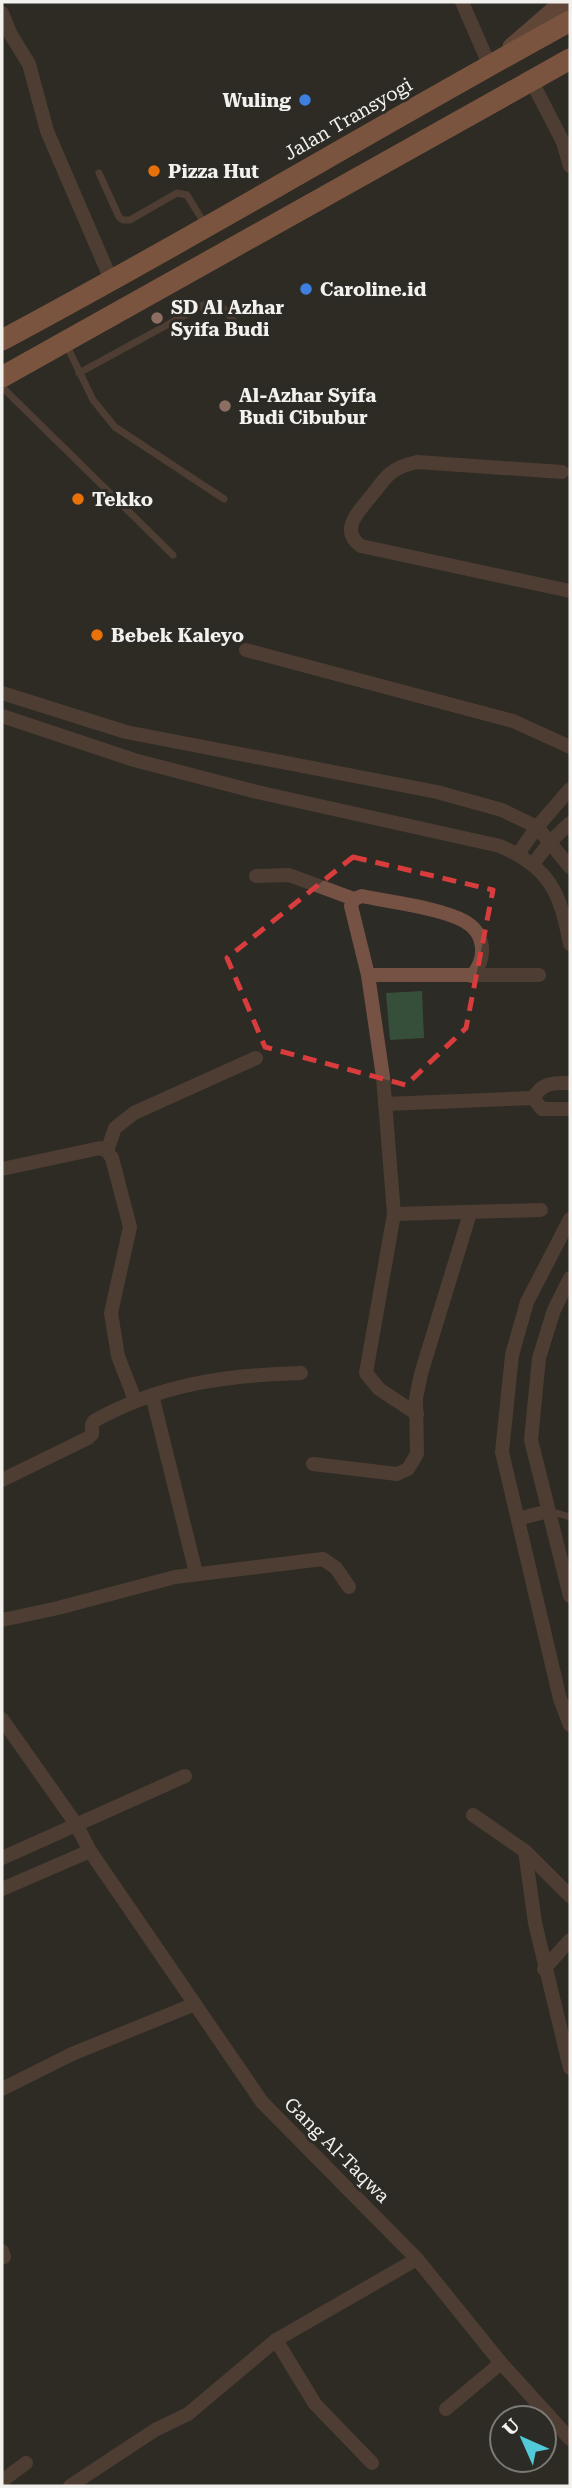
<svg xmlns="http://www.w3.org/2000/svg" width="572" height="2488" font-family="'Roboto Serif',serif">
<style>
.green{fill:#364f3b}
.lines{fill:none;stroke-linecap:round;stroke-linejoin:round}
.lane{stroke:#755243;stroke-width:7}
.street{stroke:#755243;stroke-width:14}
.secondary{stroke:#9e674f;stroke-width:19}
.highway{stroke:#da865f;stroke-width:21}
.marked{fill:none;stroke:#d93c3c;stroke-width:5;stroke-dasharray:14 9;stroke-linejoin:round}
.shop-dot{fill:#3f7fe0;stroke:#2d2b25;stroke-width:2.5}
.food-dot{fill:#e8710a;stroke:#2d2b25;stroke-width:2.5}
.education-dot{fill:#8d6e63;stroke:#2d2b25;stroke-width:2.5}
.labels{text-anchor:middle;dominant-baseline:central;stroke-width:6;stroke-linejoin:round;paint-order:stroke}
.poi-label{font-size:19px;font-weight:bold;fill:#f2f1ed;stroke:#2d2b25;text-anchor:start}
.street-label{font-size:19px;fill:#f2f1ed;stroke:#2d2b25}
</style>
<rect width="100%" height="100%" fill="#2d2b25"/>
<path class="green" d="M422,991L424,1038L390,1040L386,993Z"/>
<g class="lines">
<g class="lane">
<path d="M99,173L119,217L123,220H130L177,193L187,195L206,226"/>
<path d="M66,344L93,400L115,427L224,499"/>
<path d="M79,373L209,302H218L233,320"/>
<path d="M2,387L173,555"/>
<path d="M549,1511L570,1517"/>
</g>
<g class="street">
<path d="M462,2L489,64"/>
<path d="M2,13L11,35L29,64L47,131L112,282"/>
<path d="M531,80L563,142L570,166"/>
<path d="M562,472L417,462C408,464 398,467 391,473C384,478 378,488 372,495C360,510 338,530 361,546L570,591"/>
<path d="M246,650L513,721L570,747"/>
<path d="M2,693L126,732L437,792L502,810L537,827L570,867"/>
<path d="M2,716L134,760L257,792L500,846C550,868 560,892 570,944"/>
<path d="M518,854L537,827L570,789"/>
<path d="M533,864L550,842L570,823"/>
<path d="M256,876L289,875L354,899L362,896C389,902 441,908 464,921C486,933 487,958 472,976"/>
<path d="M354,899L351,906L368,975L383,1077L394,1214L366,1373L379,1389L417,1414"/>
<path d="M368,975H539"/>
<path d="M533,1098C543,1082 553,1083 570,1083"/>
<path d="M533,1098L542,1109H570"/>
<path d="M385,1104L533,1098"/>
<path d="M107,1151L115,1128L134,1113L256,1058"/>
<path d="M2,1169L100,1148L107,1151L112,1158L130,1227L111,1313L118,1356L135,1400"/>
<path d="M394,1214L541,1210"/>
<path d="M570,1219L527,1302L512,1355L502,1452L560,1699L570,1725"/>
<path d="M570,1278L554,1310L539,1358L531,1440L570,1596"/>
<path d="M152,1395L196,1573"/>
<path d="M313,1464L397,1474L408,1469L417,1454L416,1398L421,1374L470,1213"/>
<path d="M2,1480L88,1438L92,1434V1425L94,1421C160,1384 226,1375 301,1373"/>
<path d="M518,1519L548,1511"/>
<path d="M2,1620L58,1608L175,1577L323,1559L336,1568L349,1587"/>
<path d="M2,1719L76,1824L90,1851L262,2102L417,2259L501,2363L570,2439"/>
<path d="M473,1815L525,1851L570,1896"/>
<path d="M525,1851L535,1923L570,2068"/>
<path d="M2,1858L185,1776"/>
<path d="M2,1889L90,1851"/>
<path d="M544,1969L570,1940"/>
<path d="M2,2089L72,2054L195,2004"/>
<path d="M2,2251L4,2257"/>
<path d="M276,2340L315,2404L372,2463"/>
<path d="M446,2409L501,2363"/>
<path d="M2,2481L26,2463"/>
<path d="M70,2486L155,2430L188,2414L276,2340L417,2259"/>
</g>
<path class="secondary" d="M512,47L564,2"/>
<g class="highway">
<path d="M2,340C194,238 380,125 570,21"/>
<path d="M2,377L570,59"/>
</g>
</g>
<path d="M0 0H572V2488H0ZM353,857L493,890L466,1028L406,1085L265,1047L227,958Z" fill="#2d2b25" fill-opacity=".55" fill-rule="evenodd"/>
<path class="marked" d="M353,857L493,890L466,1028L406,1085L265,1047L227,958Z"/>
<g class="shop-dot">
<circle cx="305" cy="100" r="7"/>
<circle cx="306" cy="289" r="7"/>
</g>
<g class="food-dot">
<circle cx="154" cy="171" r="7"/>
<circle cx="78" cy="499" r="7"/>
<circle cx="97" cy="635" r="7"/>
</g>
<g class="education-dot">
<circle cx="157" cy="318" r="7"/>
<circle cx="225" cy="406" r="7"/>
</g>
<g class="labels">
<g class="poi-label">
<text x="291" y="100" text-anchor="end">Wuling</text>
<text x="168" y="171">Pizza Hut</text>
<text x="320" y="289">Caroline.id</text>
<text x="171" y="307">SD Al Azhar<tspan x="171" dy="22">Syifa Budi</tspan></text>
<text x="239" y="395">Al-Azhar Syifa<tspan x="239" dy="22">Budi Cibubur</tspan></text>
<text x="92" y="499">Tekko</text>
<text x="111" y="635">Bebek Kaleyo</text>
</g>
<g class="street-label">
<text transform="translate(348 119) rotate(-30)">Jalan Transyogi</text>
<text transform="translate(337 2150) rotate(45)">Gang Al-Taqwa</text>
</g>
</g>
<rect width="572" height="2488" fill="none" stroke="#f2f1ed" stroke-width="7"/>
<g transform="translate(523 2439) rotate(315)"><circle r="33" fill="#2d2b25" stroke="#7c7a75" stroke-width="2"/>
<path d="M0-5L12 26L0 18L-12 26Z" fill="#52cbd9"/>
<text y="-10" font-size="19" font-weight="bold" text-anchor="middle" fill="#f2f1ed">U</text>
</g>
</svg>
